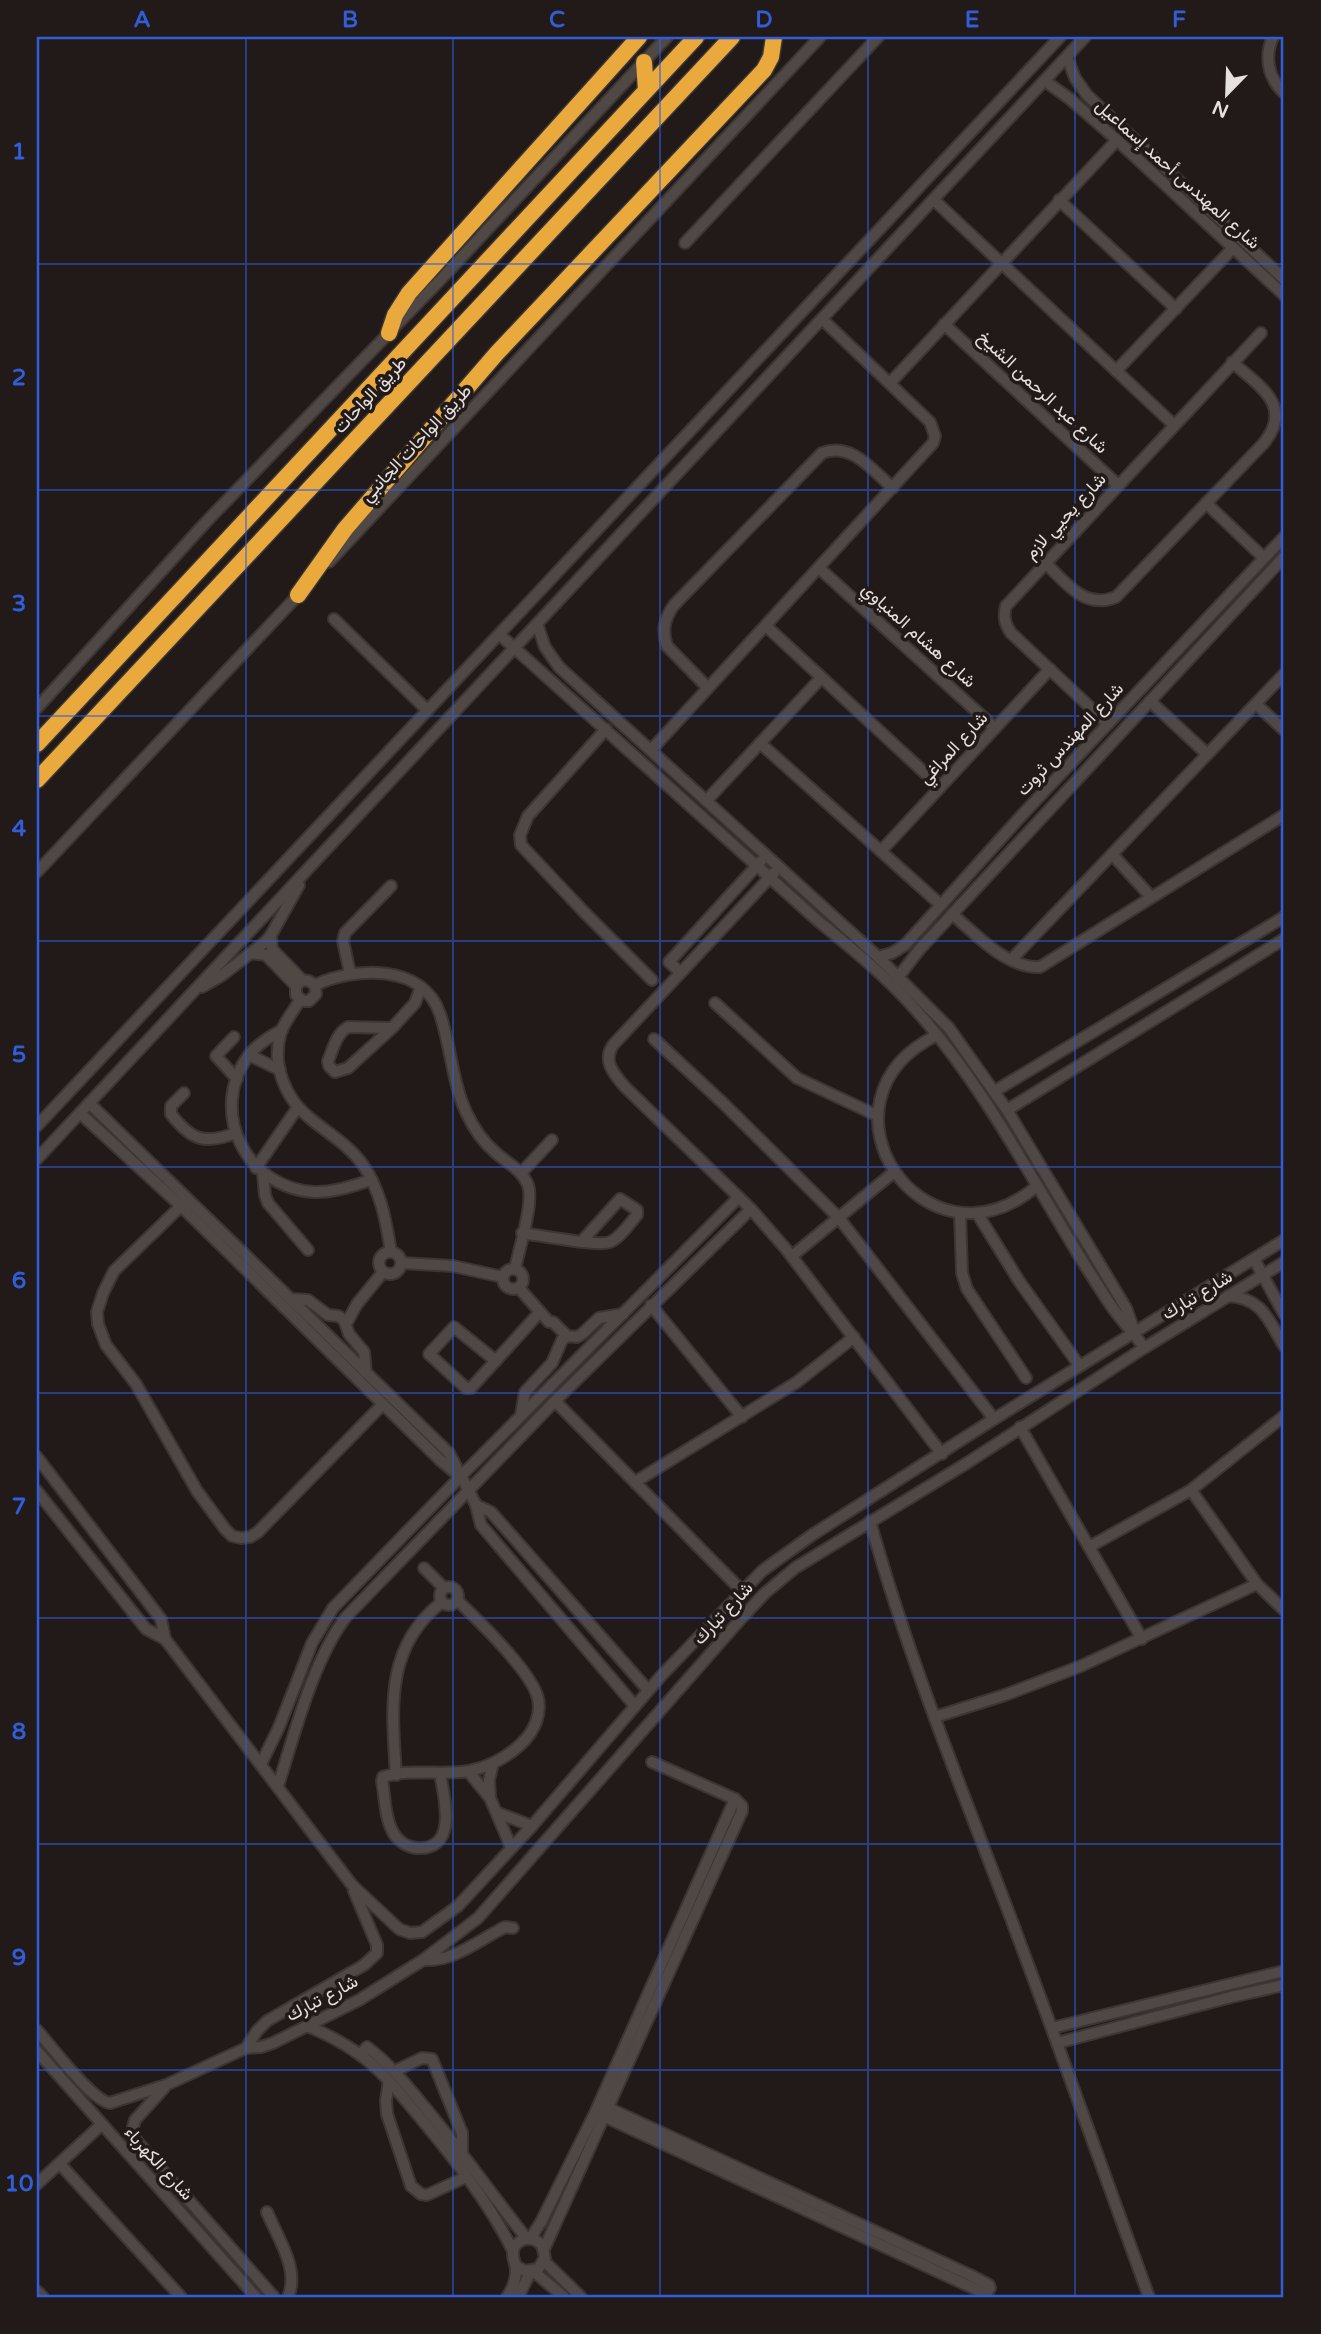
<svg xmlns="http://www.w3.org/2000/svg" width="1321" height="2334" font-family="'Varela Round',Vazirmatn,sans-serif">
<style>
.lines{fill:none;stroke-linecap:round;stroke-linejoin:round}
.minor-casing{stroke:#3b3634;stroke-width:14}
.highway-casing{stroke:#3b3634;stroke-width:19}
.minor{stroke:#504844;stroke-width:10}
.highway{stroke:#e9a93c;stroke-width:16}
.grid{fill:none;stroke:#315dd9;stroke-width:2;stroke-opacity:0.55}
.labels{text-anchor:middle;dominant-baseline:central;stroke-width:7;stroke-linejoin:round;paint-order:stroke}
.street-label{font-size:18px;fill:#e6e1df;stroke:#211a18}
.neatline{fill:none;stroke:#315dd9;stroke-width:2.5}
.grid-label{font-size:23px;text-anchor:middle;font-weight:bold;fill:#315dd9}
</style>
<rect width="100%" height="100%" fill="#211a18"/>
<g class="lines">
<g class="minor-casing">
<g id="minor">
<path d="M1273,37C1264,56 1268,78 1284,93"/>
<path d="M1067,57L1075,78L1087,95L1284,279"/>
<path d="M1045,81L1070,99L1117,140L1284,295"/>
<path d="M934,200L1174,425"/>
<path d="M1059,200L1176,309"/>
<path d="M685,243L878,37"/>
<path d="M944,324L1118,485"/>
<path d="M1116,371L1233,248"/>
<path d="M890,383L1117,140"/>
<path d="M1206,503L1264,558"/>
<path d="M329,562L820,37"/>
<path d="M1045,563C1067,583 1084,610 1116,597L1263,444C1295,406 1259,386 1232,362"/>
<path d="M819,568L995,728"/>
<path d="M334,619L427,710"/>
<path d="M537,624L545,647L559,667L878,957L949,1028L1007,1110L1126,1308L1135,1333"/>
<path d="M766,626L940,787"/>
<path d="M500,635L817,920C851,948 886,976 915,1009C983,1084 1035,1185 1088,1270C1098,1285 1107,1301 1118,1315C1126,1326 1136,1335 1144,1348"/>
<path d="M708,688L667,646C662,631 664,619 674,605L822,453C852,442 872,470 893,488"/>
<path d="M1150,701L1207,754"/>
<path d="M1256,704L1284,730"/>
<path d="M37,708L206,522L444,276L667,37"/>
<path d="M1108,724L1011,633C1005,624 1003,617 1006,606L1261,333"/>
<path d="M606,729L528,816L520,835L521,845L583,911L652,980"/>
<path d="M760,743L941,905"/>
<path d="M652,749L933,443L935,436L930,422L822,319"/>
<path d="M707,800L821,678"/>
<path d="M881,851L1050,669"/>
<path d="M1112,854L1151,897"/>
<path d="M37,872L302,591"/>
<path d="M774,873L613,1045C602,1061 614,1074 625,1087L751,1209L786,1249L942,1454"/>
<path d="M952,914C976,934 1007,969 1040,967L1284,815"/>
<path d="M271,935L272,949L302,980L309,981L315,985L316,994L309,1001H303L296,995V986L302,980"/>
<path d="M251,953L266,955L296,986"/>
<path d="M878,957L892,953L905,945L1022,815L1284,537"/>
<path d="M1011,960L1284,674"/>
<path d="M680,972L669,962L761,861"/>
<path d="M350,973L343,941L345,933L391,886"/>
<path d="M896,980L919,950L1284,557"/>
<path d="M315,985C354,967 423,963 440,1014C451,1047 452,1081 466,1112C473,1127 482,1141 494,1151C505,1162 522,1169 528,1185C534,1203 519,1249 515,1269"/>
<path d="M202,987L221,976L265,942L271,935L299,885"/>
<path d="M300,1000C294,1010 285,1021 281,1032C271,1064 285,1099 311,1119C329,1134 349,1145 363,1165C381,1191 386,1221 391,1252"/>
<path d="M715,1003L797,1078L878,1116"/>
<path d="M392,1028L348,1027C336,1034 333,1049 328,1061L329,1066L335,1072L348,1068L392,1028L415,1003L421,987"/>
<path d="M282,1030C269,1037 256,1045 248,1056C208,1112 246,1188 314,1192C334,1193 354,1185 372,1180"/>
<path d="M937,1035C803,1101 924,1281 1037,1186"/>
<path d="M234,1037L216,1056L237,1079"/>
<path d="M654,1039L723,1103L839,1218L994,1419"/>
<path d="M249,1055L280,1070"/>
<path d="M995,1091L1284,917"/>
<path d="M184,1093L171,1106V1114C191,1140 204,1145 236,1133"/>
<path d="M89,1103L449,1453L476,1505"/>
<path d="M1007,1110L1284,939"/>
<path d="M80,1113L181,1206L440,1460L457,1474"/>
<path d="M37,1126L1060,37"/>
<path d="M37,1159L1085,37"/>
<path d="M256,1168L298,1107"/>
<path d="M521,1173L552,1140"/>
<path d="M263,1174L265,1195L268,1203L308,1250"/>
<path d="M181,1206L114,1271L103,1293L97,1312L98,1324L106,1345L136,1384L197,1491L225,1529L232,1536L241,1538L250,1537L258,1532L383,1404"/>
<path d="M960,1213L962,1273L967,1289L1026,1378"/>
<path d="M977,1213L1019,1281L1079,1365"/>
<path d="M522,1233C538,1235 599,1247 610,1242C620,1238 630,1223 637,1215V1210L620,1199L582,1241"/>
<circle cx="390" cy="1263" r="11"/>
<path d="M792,1256L894,1172"/>
<path d="M1254,1259L1284,1314"/>
<path d="M402,1263L453,1266L503,1277"/>
<circle cx="513" cy="1279" r="10"/>
<path d="M519,1288L549,1322H553L567,1336"/>
<path d="M1228,1296C1262,1298 1268,1319 1284,1346"/>
<path d="M291,1299L308,1300L328,1315L338,1316L344,1320L349,1334L364,1352L366,1373"/>
<path d="M651,1305L742,1417"/>
<path d="M346,1324L357,1304L383,1272"/>
<path d="M496,1361L454,1327L429,1354L466,1388H471L540,1312"/>
<path d="M555,1401L742,1591"/>
<path d="M521,1415L525,1392L552,1363L562,1340L567,1336L577,1337L582,1334L599,1318L623,1314"/>
<path d="M1020,1427L1142,1639"/>
<path d="M37,1457L161,1619L165,1639L352,1885L399,1929L410,1933L422,1932L458,1906L532,1826L661,1676L762,1571L812,1535L994,1419L1284,1240"/>
<path d="M635,1482L797,1382L854,1337"/>
<path d="M1191,1490L1257,1584L1284,1610"/>
<path d="M37,1491L146,1629L165,1639"/>
<path d="M870,1521C906,1650 956,1775 1004,1900C1054,2032 1101,2165 1149,2297"/>
<path d="M1089,1547L1191,1490L1284,1416"/>
<path d="M424,1568L444,1588"/>
<circle cx="449" cy="1596" r="9"/>
<path d="M635,1706L481,1525L476,1505L491,1512L648,1690"/>
<path d="M935,1717L1005,1695L1081,1666L1257,1584"/>
<path d="M261,1764L279,1727L312,1643L333,1608L461,1476L739,1197"/>
<path d="M468,1771L490,1798L511,1847"/>
<path d="M440,1773C444,1797 459,1850 417,1848C408,1847 399,1842 394,1834C385,1820 385,1797 382,1781L383,1777C410,1768 441,1776 469,1771C489,1767 507,1757 521,1744C534,1732 543,1713 537,1695C528,1669 478,1620 457,1600"/>
<path d="M396,1775C392,1709 384,1647 442,1602"/>
<path d="M278,1786C294,1735 314,1658 346,1617L555,1401L751,1209"/>
<path d="M490,1798L489,1780L493,1763"/>
<path d="M498,1813L532,1826"/>
<path d="M423,1960C454,1962 479,1940 505,1927L513,1928"/>
<path d="M307,2026C332,2036 355,2049 375,2067C391,2081 404,2099 418,2115C453,2157 489,2202 513,2251"/>
<path d="M1052,2028L1284,1971"/>
<path d="M37,2030C51,2046 92,2101 110,2103L166,2085L246,2048L261,2047L273,2043L359,2000L423,1960L478,1918L739,1621L764,1594L795,1568L967,1463L1144,1348L1284,1262"/>
<path d="M1057,2043L1231,1997L1284,1985"/>
<path d="M246,2048L257,2031L267,2021L364,1965L377,1953V1945L354,1891"/>
<path d="M37,2051L256,2297"/>
<path d="M360,2055L367,2047C391,2065 408,2087 427,2110C462,2152 493,2196 527,2239"/>
<path d="M395,2071L422,2058L432,2059L462,2133V2152"/>
<path d="M389,2081L386,2100L387,2114L411,2186L421,2194L427,2195L466,2177"/>
<path d="M164,2088L135,2120L133,2127L134,2138L274,2297"/>
<path d="M604,2106L970,2275L989,2285L990,2288L986,2294"/>
<path d="M601,2115L986,2294"/>
<path d="M60,2164L181,2297"/>
<path d="M37,2184L101,2125"/>
<path d="M267,2212C278,2239 300,2269 288,2297"/>
<path d="M530,2239L541,2222L595,2113L735,1799"/>
<path d="M544,2249L742,1811V1806L735,1799L652,1762"/>
<path d="M544,2261L581,2297"/>
<path d="M533,2271L564,2297"/>
<path d="M37,2291L43,2297"/>
<path d="M507,2297C513,2288 518,2275 515,2264C513,2257 512,2255 514,2247C522,2237 532,2236 542,2245L545,2258L538,2269L525,2271L516,2266"/>
<path d="M518,2297L531,2271"/>
</g>
</g>
<g class="highway-casing">
<g id="highway">
<path d="M644,62L646,90"/>
<path d="M389,333L395,315L409,293L639,37"/>
<path d="M298,595L345,529L497,353L764,70L771,57L774,37"/>
<path d="M37,744L696,37"/>
<path d="M37,780L732,37"/>
</g>
</g>
<use href="#minor" class="minor"/>
<use href="#highway" class="highway"/>
</g>
<path class="grid" d="M246,37V2297M453,37V2297M660,37V2297M868,37V2297M1075,37V2297M37,264H1284M37,490H1284M37,716H1284M37,941H1284M37,1167H1284M37,1393H1284M37,1618H1284M37,1844H1284M37,2070H1284"/>
<g class="labels">
<g class="street-label">
<text transform="translate(1178 174) rotate(42)">شارع المهندس أحمد إسماعيل</text>
<text transform="translate(1043 392) rotate(43)">شارع عبد الرحمن الشيخ</text>
<text transform="translate(370 395) rotate(-47)">طريق الواحات</text>
<text transform="translate(416 443) rotate(-47)">طريق الواحات الجانبي</text>
<text transform="translate(1065 516) rotate(-47)">شارع يحيي لازم</text>
<text transform="translate(919 635) rotate(42)">شارع هشام المنياوي</text>
<text transform="translate(1070 739) rotate(-47)">شارع المهندس ثروت</text>
<text transform="translate(953 748) rotate(-47)">شارع المراغي</text>
<text transform="translate(1197 1295) rotate(-31)">شارع تبارك</text>
<text transform="translate(723 1613) rotate(-47)">شارع تبارك</text>
<text transform="translate(322 1998) rotate(-28)">شارع تبارك</text>
<text transform="translate(159 2163) rotate(48)">شارع الكهرباء</text>
</g>
</g>
<rect width="1321" height="2334" fill="none" stroke="#211a18" stroke-width="77"/>
<g transform="translate(1227 94) rotate(203)" stroke="#211a18" stroke-width="5" paint-order="stroke">
<path d="M0-5L12 26L0 18L-12 26Z" fill="#e6e1df"/>
<text y="-10" font-size="19" font-weight="bold" text-anchor="middle" fill="#e6e1df">N</text>
</g>
<rect x="38" y="38" width="1244" height="2258" class="neatline"/>
<g class="grid-label">
<text x="142" y="27">A</text>
<text x="350" y="27">B</text>
<text x="557" y="27">C</text>
<text x="764" y="27">D</text>
<text x="972" y="27">E</text>
<text x="1179" y="27">F</text>
<text x="19" y="159">1</text>
<text x="19" y="385">2</text>
<text x="19" y="611">3</text>
<text x="19" y="836">4</text>
<text x="19" y="1062">5</text>
<text x="19" y="1288">6</text>
<text x="19" y="1514">7</text>
<text x="19" y="1739">8</text>
<text x="19" y="1965">9</text>
<text x="19" y="2191">10</text>
</g>
</svg>
